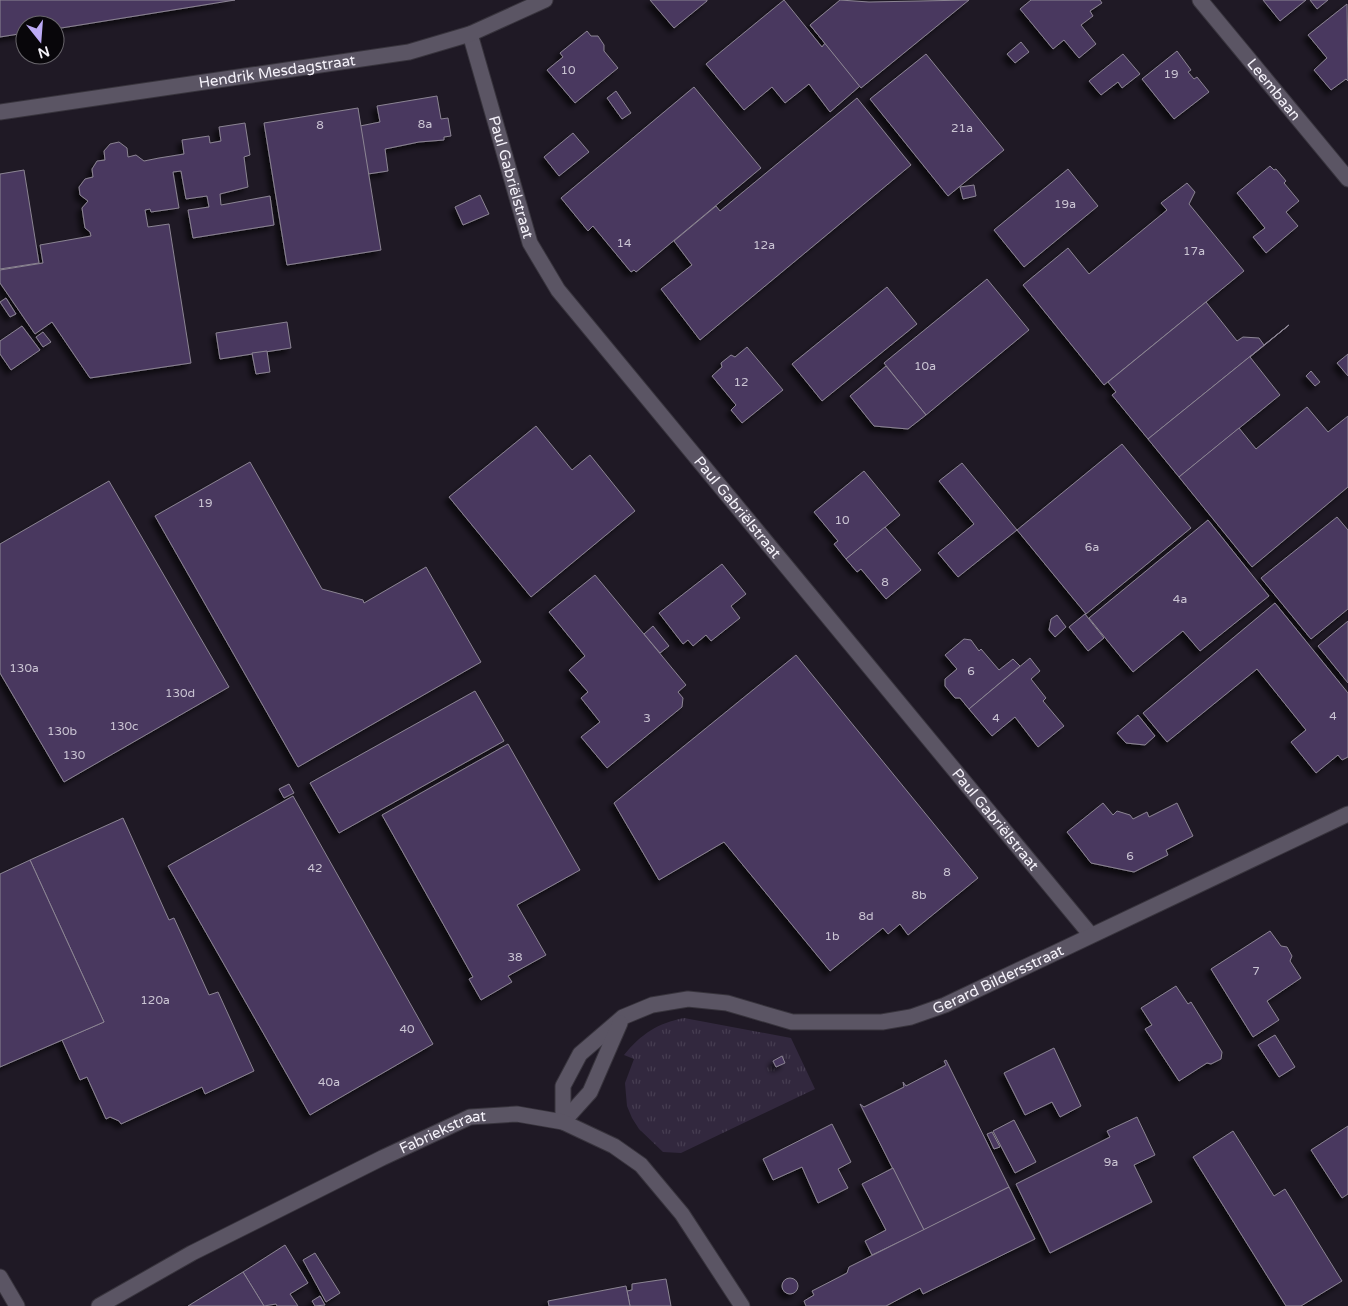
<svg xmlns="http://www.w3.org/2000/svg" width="1348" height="1306" font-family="'Varela Round',sans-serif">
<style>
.grass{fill:url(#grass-tufts)}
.building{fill:#4a395f;stroke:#8b8493;filter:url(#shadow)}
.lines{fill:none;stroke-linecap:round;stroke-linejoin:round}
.minor-casing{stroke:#38343d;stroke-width:17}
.tertiary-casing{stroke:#38343d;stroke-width:17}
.minor{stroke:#5b5564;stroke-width:15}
.tertiary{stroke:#5b5564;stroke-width:15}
.labels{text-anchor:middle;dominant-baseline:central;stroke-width:4.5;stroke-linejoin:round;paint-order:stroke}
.number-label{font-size:12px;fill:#cac4d3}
.street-label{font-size:15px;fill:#f5f2fa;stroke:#08060a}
</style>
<defs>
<pattern id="grass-tufts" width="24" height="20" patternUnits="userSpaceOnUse" patternTransform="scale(1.25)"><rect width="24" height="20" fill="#32283e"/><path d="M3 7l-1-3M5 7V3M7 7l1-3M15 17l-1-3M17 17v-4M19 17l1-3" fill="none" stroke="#463d51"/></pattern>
<filter id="shadow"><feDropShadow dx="-4.5" dy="4.5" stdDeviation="2.5" flood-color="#0009"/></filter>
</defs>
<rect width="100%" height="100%" fill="#1f1925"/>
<path class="grass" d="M684,1018L791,1038L815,1089L681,1153L663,1152L639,1129L632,1118L627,1106L625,1083L634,1059L624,1055C641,1034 658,1023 684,1018Z"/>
<g class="building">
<path d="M0,0H235L55,29V25H25V33L0,37Z"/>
<path d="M650,0H707V1L674,28Z"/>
<path d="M784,0L822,47L825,43L810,25L860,86L830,112L809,84L785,103L772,87L744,110L706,64Z"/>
<path d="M840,0L869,2L969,0L861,88L810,25Z"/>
<path d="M1031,0H1100L1102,3L1090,11L1093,16L1081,25L1096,44L1079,58L1064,40L1053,49L1020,9Z"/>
<path d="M1263,0H1306L1280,21Z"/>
<path d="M1310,0H1328L1317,9Z"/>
<path d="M1347,4L1348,81L1346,79L1331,90L1314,70L1327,58L1308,35Z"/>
<path d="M587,31L591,36H598L604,45V51L618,68L575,103L547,70L563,57L560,53Z"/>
<path d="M1021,42L1029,52L1015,63L1007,54Z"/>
<path d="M1177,51L1191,70L1188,72L1194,79L1197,77L1209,92L1174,119L1142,79Z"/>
<path d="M926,54L1004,150L948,196L870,99Z"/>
<path d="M1123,54L1140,74L1122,88L1118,82L1101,95L1089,81Z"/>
<path d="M694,87L761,168L636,272L634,270L631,272L593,226L588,231L561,198Z"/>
<path d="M616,91L631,113L622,119L607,98Z"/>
<path d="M437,96L441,119L448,118L451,136L444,137V140L419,142L385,149L388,171L368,174L360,126L380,122L377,106Z"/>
<path d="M857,98L911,165L700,340L661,289L692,265L674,241L716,206L720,211Z"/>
<path d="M358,108L381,250L287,265L264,123Z"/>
<path d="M245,123L250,155L244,157L248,187L220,194L221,205L270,196L274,225L193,238L188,210L209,207L207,196L186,199L181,171L173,172L179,208L151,212L150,209L145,210L148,227L169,224L191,363L90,378L52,322L35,334L0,283V270L43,263L40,245L91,236L90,232L85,228L82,208L88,201L80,195L79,187L85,179L93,177L92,169L97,161L105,160L104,151L110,144L119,142L127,148L128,157L136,155L144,161L159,158L184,154L182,140L209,136L210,143L221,141L219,127Z"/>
<path d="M573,133L589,152L559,176L544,157Z"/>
<path d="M1270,166L1274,170L1276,169L1286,181L1284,183L1299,201L1286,212L1298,226L1266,253L1253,237L1265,228L1237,193Z"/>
<path d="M1068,169L1098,206L1024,267L994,230Z"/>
<path d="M24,170L39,263L0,269V174Z"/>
<path d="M1187,183L1195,192L1189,204L1244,271L1104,385L1023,285L1068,248L1089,274L1167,210L1161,203Z"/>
<path d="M974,185L976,196L963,199L960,187Z"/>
<path d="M480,195L489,214L463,225L455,207Z"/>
<path d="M987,279L1029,330L926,415L884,363Z"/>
<path d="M887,287L917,324L822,401L792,364Z"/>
<path d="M6,298L16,314L10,317L0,302Z"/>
<path d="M1206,302L1237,341L1243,337L1259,338L1264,345L1289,325L1148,439L1112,395L1116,392L1108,382Z"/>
<path d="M287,322L291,348L220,359L216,333Z"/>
<path d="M1289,325L1250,357L1280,395L1179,477L1148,439Z"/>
<path d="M22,326L40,350L11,370L0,354V341Z"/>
<path d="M43,332L51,342L43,347L36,337Z"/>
<path d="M747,347L783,390L742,423L731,410L736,405L712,376L722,367L721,363L731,355L735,357Z"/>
<path d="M267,351L270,372L256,374L252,353Z"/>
<path d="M1348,354V376L1337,363Z"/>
<path d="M886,366L926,415L908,429L874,426L850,396Z"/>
<path d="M1311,371L1320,382L1315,386L1306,376Z"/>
<path d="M1307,407L1328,432L1348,416V487L1252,567L1179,477L1239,428L1256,449Z"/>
<path d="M536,426L572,470L590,455L635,511L531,597L449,497Z"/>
<path d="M1122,444L1191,528L1086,614L1017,530Z"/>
<path d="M250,462L322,589L363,600L364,603L426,567L481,662L298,767L155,516Z"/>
<path d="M962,463L1017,530L958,577L938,553L974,524L939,481Z"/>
<path d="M864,471L900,515L846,559L834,544L838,541L814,512Z"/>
<path d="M109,481L229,687L64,782L0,673V544Z"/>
<path d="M1337,517L1348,530V609L1311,639L1261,578Z"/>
<path d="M1208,520L1269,596L1200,651L1183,631L1133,672L1089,618Z"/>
<path d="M885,527L921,570L886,599L861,569L857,572L846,559Z"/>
<path d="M722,564L746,594L731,606L740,618L711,641L706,635L693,646L688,640L683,644L659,613Z"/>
<path d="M595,575L686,685L678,692L683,698L682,707L607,768L581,737L600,722L581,698L588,692L569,670L585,656L549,612Z"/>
<path d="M1275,603L1348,693V757L1342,760L1338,755L1316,773L1291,742L1306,730L1257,669L1167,742L1143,713Z"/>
<path d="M1085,614L1104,638L1088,651L1069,627Z"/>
<path d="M1057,615L1066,627L1055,637L1049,630L1051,619Z"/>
<path d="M1348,621V683L1318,646Z"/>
<path d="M653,626L669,646L660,653L644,634Z"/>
<path d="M964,639L971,640L979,651L981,649L999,670L1013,659L1020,666L969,709L960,698H955L945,686V679L957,669L945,655Z"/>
<path d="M796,655L978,878L908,935L900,924L888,934L883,928L830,971L724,842L659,880L614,803Z"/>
<path d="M1030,658L1040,671L1031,679L1046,698L1043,701L1064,726L1038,747L1015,717L992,736L969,709Z"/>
<path d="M475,691L504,741L339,833L310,783Z"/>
<path d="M1138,715L1155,736L1145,745L1126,743L1117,733Z"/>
<path d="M508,744L580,870L517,905L546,955L508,976L512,982L481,1000L469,979L473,977L382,815Z"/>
<path d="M289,784L294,793L284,798L279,789Z"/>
<path d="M293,796L433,1044L310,1115L168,866Z"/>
<path d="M1103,803L1113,815L1117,811L1130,815L1133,819L1147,812L1149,817L1177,803L1193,836L1166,850L1168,855L1134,872L1091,863L1067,832Z"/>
<path d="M123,818L169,920L174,918L209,995L218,992L254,1071L205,1094L202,1087L121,1124L119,1121L110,1117L106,1119L87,1077L80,1080L62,1040L104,1022L30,860Z"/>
<path d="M30,860L104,1022L0,1067V874Z"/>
<path d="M1270,931L1281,946L1287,947L1292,956L1290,961L1301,978L1267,1001L1279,1020L1253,1037L1211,969Z"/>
<path d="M1176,986L1188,1004L1191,1002L1222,1052L1221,1059L1211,1064L1207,1063L1179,1081L1145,1029L1152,1025L1141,1008Z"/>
<path d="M1275,1035L1295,1067L1279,1077L1258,1045Z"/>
<path d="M1054,1048L1081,1106L1060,1117L1052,1102L1025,1115L1004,1073Z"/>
<path d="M782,1056L785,1063L776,1067L773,1061Z"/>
<path d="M946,1060L1009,1187L924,1230L860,1104L864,1107L904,1087L903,1082L906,1086L946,1065L944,1061Z"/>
<path d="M1137,1117L1155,1155L1134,1165L1152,1202L1050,1253L1016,1184L1110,1137L1107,1131Z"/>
<path d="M1014,1120L1036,1162L1015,1173L993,1131Z"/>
<path d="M832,1124L851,1162L838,1169L848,1188L818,1203L802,1167L773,1180L763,1159Z"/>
<path d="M1348,1126V1194L1342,1198L1311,1150Z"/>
<path d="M1233,1131L1274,1196L1285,1189L1342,1281L1301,1306H1286L1193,1157Z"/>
<path d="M992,1132L1000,1147L994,1149L987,1134Z"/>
<path d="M893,1168L924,1230L872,1255L865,1241L886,1230L862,1184Z"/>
<path d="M1009,1187L1035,1239L923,1294L920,1288L886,1306H806L804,1301L814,1295L812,1291L847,1273L849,1267Z"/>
<path d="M285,1245L308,1283L290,1294L298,1306H277L276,1304L264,1306L243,1272Z"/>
<path d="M315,1253L340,1293L326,1302L303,1260Z"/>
<path d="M243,1272L264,1306H188Z"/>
<circle cx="790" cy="1286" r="8"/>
<path d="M666,1279L671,1306H630L627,1291L632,1290V1284Z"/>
<path d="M626,1286L630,1306H549L548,1301Z"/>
<path d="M320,1296L325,1305L315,1306L312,1301Z"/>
</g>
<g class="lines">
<g class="minor-casing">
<g id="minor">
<path id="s1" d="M1200,0L1348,179"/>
<path id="s2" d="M470,34L530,243L558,290L1090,934"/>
<path id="s3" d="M0,112L409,52L470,34L545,0"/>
<path id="s4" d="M563,1122V1086L580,1054L623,1017L652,1005L688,999L727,1003L792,1022H882L911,1017L945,1005L1348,814"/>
<path d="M563,1122L590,1092L620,1023"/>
<path id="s5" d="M99,1306L192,1253L382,1158L470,1117L517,1114L563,1122L614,1146L641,1165L682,1214L742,1306"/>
</g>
</g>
<g class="tertiary-casing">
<path id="tertiary" d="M0,1277L17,1306"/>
</g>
<use href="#minor" class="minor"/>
<use href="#tertiary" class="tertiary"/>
</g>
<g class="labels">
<g class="number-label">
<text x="568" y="70">10</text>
<text x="1171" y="74">19</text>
<text x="425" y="124">8a</text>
<text x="320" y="125">8</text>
<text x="962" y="128">21a</text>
<text x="1065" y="204">19a</text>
<text x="624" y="243">14</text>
<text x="764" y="245">12a</text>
<text x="1194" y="251">17a</text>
<text x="925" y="366">10a</text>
<text x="741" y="382">12</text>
<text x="205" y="503">19</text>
<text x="842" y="520">10</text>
<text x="1092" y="547">6a</text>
<text x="885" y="582">8</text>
<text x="1180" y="599">4a</text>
<text x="24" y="668">130a</text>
<text x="971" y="671">6</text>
<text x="180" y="693">130d</text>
<text x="1333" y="716">4</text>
<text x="647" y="718">3</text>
<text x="996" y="718">4</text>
<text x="124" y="726">130c</text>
<text x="62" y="731">130b</text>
<text x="74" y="755">130</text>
<text x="1130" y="856">6</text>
<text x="315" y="868">42</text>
<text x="947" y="872">8</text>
<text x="919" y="895">8b</text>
<text x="866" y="916">8d</text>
<text x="832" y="936">1b</text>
<text x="515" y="957">38</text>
<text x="1256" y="971">7</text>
<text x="155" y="1000">120a</text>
<text x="407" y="1029">40</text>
<text x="329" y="1082">40a</text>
<text x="1111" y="1162">9a</text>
</g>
<g class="street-label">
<text stroke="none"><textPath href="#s3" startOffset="280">Hendrik Mesdagstraat</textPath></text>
<text stroke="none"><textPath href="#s1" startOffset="116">Leembaan</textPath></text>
<text stroke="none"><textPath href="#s2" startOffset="149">Paul Gabriëlstraat</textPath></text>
<text stroke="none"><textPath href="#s2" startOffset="554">Paul Gabriëlstraat</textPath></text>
<text stroke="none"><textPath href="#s2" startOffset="959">Paul Gabriëlstraat</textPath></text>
<text stroke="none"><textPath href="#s4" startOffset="518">Gerard Bildersstraat</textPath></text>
<text stroke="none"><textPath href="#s5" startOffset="386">Fabriekstraat</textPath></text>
</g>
</g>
<g transform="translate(40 40) rotate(163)"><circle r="24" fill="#08060a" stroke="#67646a"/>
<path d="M0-4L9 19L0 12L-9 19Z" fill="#bcaaf5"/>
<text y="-8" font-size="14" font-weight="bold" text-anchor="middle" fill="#f5f2fa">N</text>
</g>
</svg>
